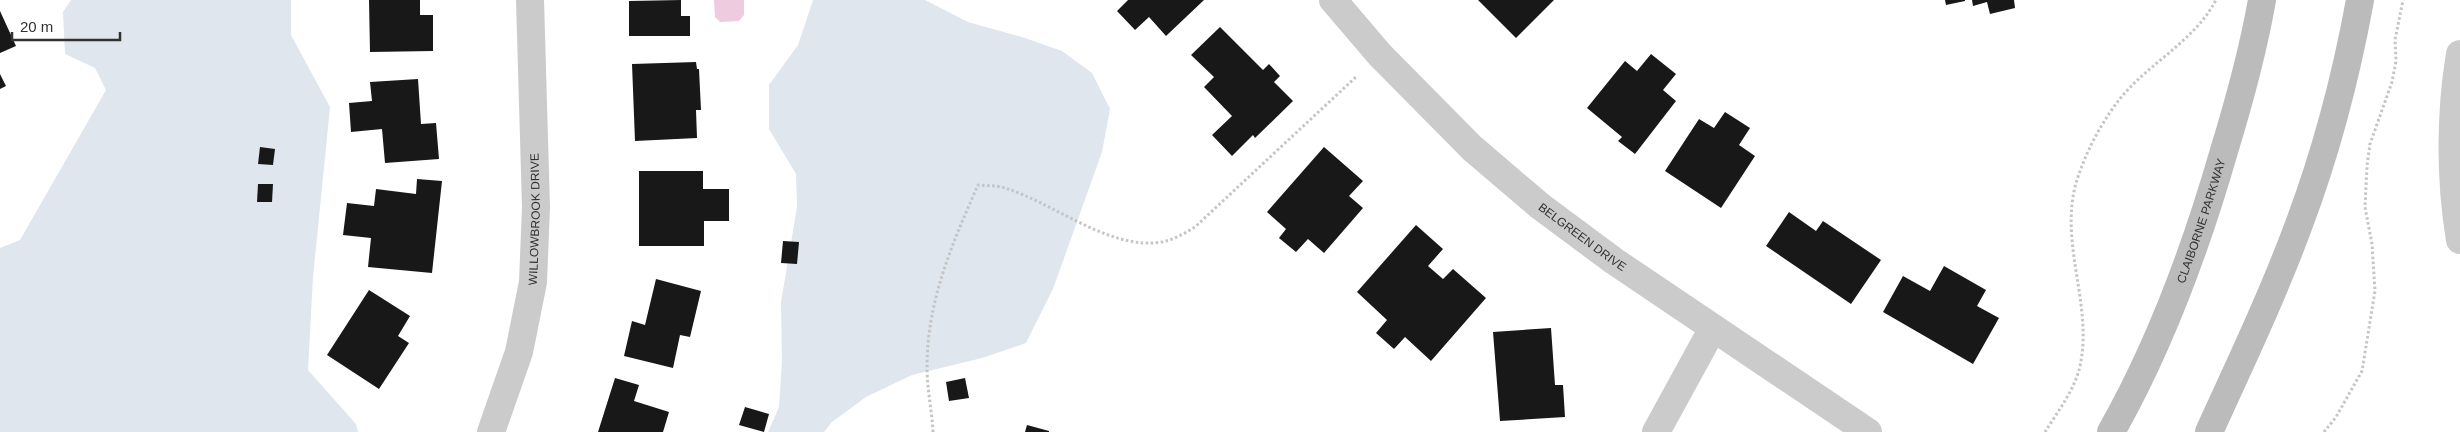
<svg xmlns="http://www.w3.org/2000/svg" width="2460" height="432" font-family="Arial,sans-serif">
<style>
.green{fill:#dfe6ee}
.water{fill:#eecbde}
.building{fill:#181818}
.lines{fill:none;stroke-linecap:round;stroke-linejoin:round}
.path{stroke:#c5c5c5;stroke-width:3;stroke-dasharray:2.5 2.5;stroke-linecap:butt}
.street{stroke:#cbcbcb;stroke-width:28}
.secondary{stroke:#bbb;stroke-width:28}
.labels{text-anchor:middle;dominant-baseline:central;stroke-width:5;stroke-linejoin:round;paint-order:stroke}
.street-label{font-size:12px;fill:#313131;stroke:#fff}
</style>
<rect width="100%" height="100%" fill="#fff"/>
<g class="green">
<path d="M71,0H291V35L330,107L313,277L308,370L356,424L358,432H0V248L20,240L106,90L95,68L65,54L63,12Z"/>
<path d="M813,0H925L968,22L1022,37L1062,51L1092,73L1110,109L1102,152L1053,289L1026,343L982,358L912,375L866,397L832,422L824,432H768L779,407L782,361L781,302L797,207L796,174L769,129V85L798,45Z"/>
</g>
<path class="water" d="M714,0H744V15L739,21L720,22L715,17Z"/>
<g class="building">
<path d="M369,0H420V15H433V51L370,52Z"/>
<path d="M681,0V16H690V36H629V1Z"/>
<path d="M1128,0H1204L1166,36L1149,17L1135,30L1117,11Z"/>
<path d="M1478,0H1554L1516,38Z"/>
<path d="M1945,0H1965V1L1946,5Z"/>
<path d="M1972,0H2014L2015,8L1990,14L1987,2L1973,6Z"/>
<path d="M0,11L16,46L0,53Z"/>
<path d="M1220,27L1263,70L1269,64L1280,76L1274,82L1293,101L1255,138L1253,135L1232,156L1212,135L1232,116L1204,87L1214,77L1191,55Z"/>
<path d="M1651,54L1676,74L1663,90L1676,101L1635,154L1618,141L1622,137L1587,108L1625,61L1637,71Z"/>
<path d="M696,62L697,69H699L701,110H696L697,138L635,141L632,64Z"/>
<path d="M0,74L6,86L0,89Z"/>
<path d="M418,79L421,124L436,123L439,159L385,163L382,129L351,132L349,103L372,101L370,82Z"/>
<path d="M1725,112L1750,128L1739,145L1755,156L1721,208L1665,171L1699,119L1714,128Z"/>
<path d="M260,147L275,149L273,165L258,164Z"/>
<path d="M1324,147L1363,181L1349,196L1363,208L1324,253L1308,239L1296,252L1279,238L1286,229L1267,212Z"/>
<path d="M639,171H703V189H729V221H704V246H639Z"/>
<path d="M417,179L442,181L432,273L368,267L371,238L343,235L347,203L374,206L376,189L416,194Z"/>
<path d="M258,184H273L272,202H257Z"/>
<path d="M1789,212L1816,231L1823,221L1881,260L1851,304L1766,246Z"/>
<path d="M1416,225L1443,249L1428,266L1443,279L1453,269L1486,298L1431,361L1405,337L1394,349L1376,333L1387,320L1357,292Z"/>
<path d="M783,241L799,242L797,264L781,263Z"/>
<path d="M1944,266L1986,290L1977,306L1999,318L1973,364L1883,312L1903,276L1930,291Z"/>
<path d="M656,279L701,291L690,337L680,335L673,368L624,356L632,321L645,325Z"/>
<path d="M369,290L410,316L398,336L409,343L379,389L327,355Z"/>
<path d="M1551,328L1555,385H1563L1565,417L1500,421L1493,332Z"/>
<path d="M615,378L639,385L634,401L669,412L663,432H598Z"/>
<path d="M965,378L969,398L949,401L946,382Z"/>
<path d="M745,407L769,414L764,432L739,425Z"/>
<path d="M1027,425L1049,431V432H1025Z"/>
</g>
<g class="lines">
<g class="path">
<path d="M933,432C932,411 927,389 927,367C927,301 952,244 978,185C986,186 996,185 1005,188C1051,202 1103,245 1152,243C1168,243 1182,235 1195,227L1357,76"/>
<path d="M2045,432C2058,411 2077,387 2081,361C2092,299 2056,236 2079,174C2088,148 2102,122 2119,100C2147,64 2194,42 2216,0"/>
<path d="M2324,432L2336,417L2362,371L2375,291L2372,244L2365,207L2367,166L2370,144L2392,82L2396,61L2395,40L2403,0"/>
</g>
<g class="street">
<path id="s1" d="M1333,0L1380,55L1472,148L1540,206L1614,261L1868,432"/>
<path d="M2460,54C2450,114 2450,180 2460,240"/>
<path id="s2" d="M491,432L519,352L533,282L536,207L530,0"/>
<path d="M1656,432L1713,328"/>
</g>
<g class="secondary">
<path id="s3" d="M2111,432C2161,344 2196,248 2224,151C2239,102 2253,51 2262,0"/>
<path d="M2209,432C2240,364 2272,297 2298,227C2326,153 2346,77 2360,0"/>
</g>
</g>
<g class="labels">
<g class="street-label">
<text stroke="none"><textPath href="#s2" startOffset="219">WILLOWBROOK DRIVE</textPath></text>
<text stroke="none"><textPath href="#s3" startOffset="230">CLAIBORNE PARKWAY</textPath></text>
<text stroke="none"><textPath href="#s1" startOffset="345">BELGREEN DRIVE</textPath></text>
</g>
</g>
<path d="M12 32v8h108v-8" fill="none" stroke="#313131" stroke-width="2.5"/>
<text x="20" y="32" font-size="15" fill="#313131" stroke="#ffffff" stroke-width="4" paint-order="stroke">20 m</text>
</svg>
